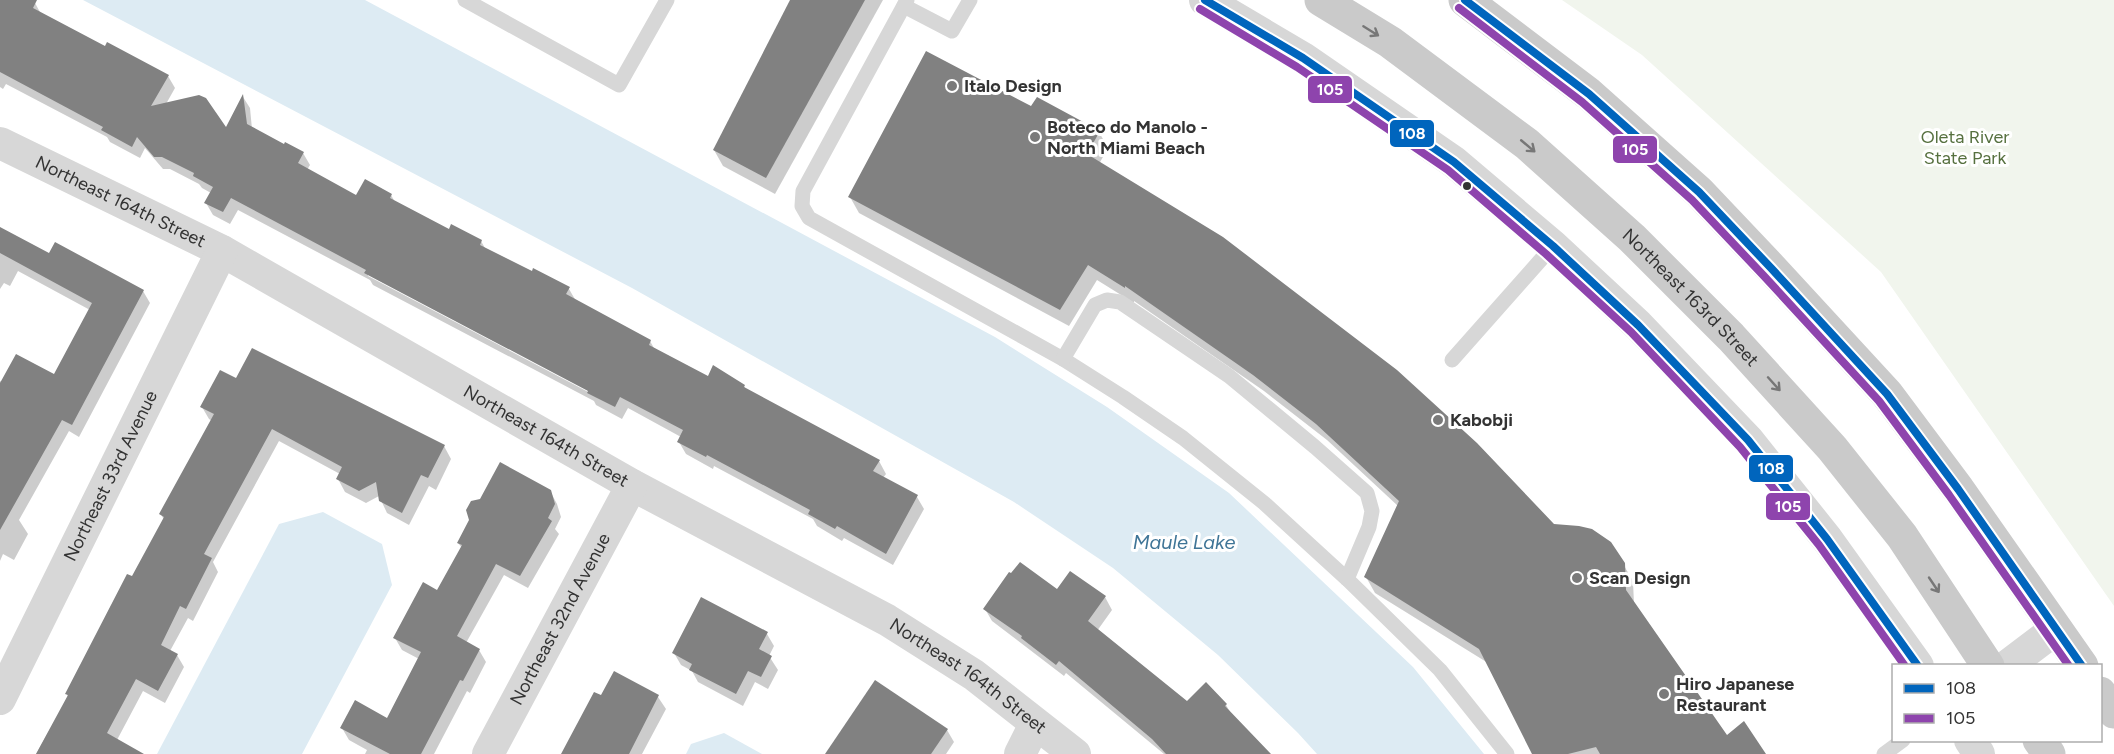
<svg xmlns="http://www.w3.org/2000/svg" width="2114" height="754" font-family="Figtree,sans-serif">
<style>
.green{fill:#f1f5ed}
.water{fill:#ddebf3}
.shadow{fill:#0003;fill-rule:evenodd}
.building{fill:#818181}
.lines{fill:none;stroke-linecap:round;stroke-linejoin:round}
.lane{stroke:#d7d7d7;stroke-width:15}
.street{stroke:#d7d7d7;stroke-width:32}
.primary{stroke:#cacaca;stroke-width:33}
.bus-1-casing{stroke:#fff;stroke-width:12}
.bus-2-casing{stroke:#fff;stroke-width:12}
.bus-1{stroke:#0065bd;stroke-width:8}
.bus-2{stroke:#8e44ad;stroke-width:8}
.oneway{stroke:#777}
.poi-dot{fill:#7a7a7a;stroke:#fff;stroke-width:2}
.bus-dot{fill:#333;stroke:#fff;stroke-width:2}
.labels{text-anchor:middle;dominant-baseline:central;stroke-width:6;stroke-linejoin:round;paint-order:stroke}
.poi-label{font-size:18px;font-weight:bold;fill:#333;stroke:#fff;text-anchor:start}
.park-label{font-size:18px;fill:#56703f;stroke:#fff}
.street-label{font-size:18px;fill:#333;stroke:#fff}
.water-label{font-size:20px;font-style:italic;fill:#3f7597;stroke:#fff}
.line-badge{stroke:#fff;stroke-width:2}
.badge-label{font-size:16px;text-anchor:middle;font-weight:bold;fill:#fff}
</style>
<rect width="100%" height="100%" fill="#fff"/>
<path class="green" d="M1562,0H2114V606L1881,272L1642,55Z"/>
<g class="water">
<path d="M83,0H365L995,337L1107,407L1229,493L1413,667L1484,754H1317L1298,733L1218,655L1113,568L1014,502L632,288Z"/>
<path d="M323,512L382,544L392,585L302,754H157L279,524Z"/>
<path d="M724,733L762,754H686L691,744Z"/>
</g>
<g class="shadow">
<path d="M0,0H29L35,3L41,14L105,48L168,76L175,88L166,104L226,130L243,97L250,108L252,129L284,146L303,153L310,165L307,170L357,197L391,195L395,202L450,231L481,241L486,250L569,289L576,301L650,341L655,350L708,378L744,386L746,390L879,461L886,474L883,478L917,497L924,509L893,565L844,538L842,541L817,526L813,519L714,466L713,469L686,454L679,442L681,437L628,408L622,419L596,405L594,401L373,285L370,280L238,210L230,224L213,215L206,203L211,193L202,188L199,184L170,169H163L145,148L140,158L110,142L107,137L6,84L3,89L0,87ZM368,273L595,393L594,395L368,276Z"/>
<path d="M792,0H883L775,194L723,166L714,150Z"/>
<path d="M1032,108L1099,132L1108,148L1099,164L1553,525L1623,564L1633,581L1634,604L1726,737L1764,754H1533L1488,663L1375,593L1366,577L1398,506L1327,440L1264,391L1134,301V303L1097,280L1069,326L859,213L850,197Z"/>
<path d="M0,229L50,255L143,291L150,303L79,437L69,431L19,520L28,534L14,560L3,554L0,561V381L2,382L54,376L90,310L18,271L10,286L4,283L0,289Z"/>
<path d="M237,381L444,446L451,459L436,490L429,486L409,525L387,513L379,496L366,503L345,492L338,479L340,474L279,441L213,562L218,572L193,621L188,618L170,651L177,655L184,667L165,703L143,691L117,740L129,754H36L68,697L67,694L133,579L164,520L161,514L212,421L209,419L202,407Z"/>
<path d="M550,491L557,504L561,517L555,529L559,534L528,588L504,575L466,643L479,650L486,662L470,693L467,691L434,754H365L367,750L349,740L342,728L388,720L419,659L402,650L395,638L438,592L462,548L458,543Z"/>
<path d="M1057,591L1105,597L1112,610L1097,631L1187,703L1226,705L1232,715L1267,754H1164L1066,673L1064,676L992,621L985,609Z"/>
<path d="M767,634L774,646L769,656L778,670L768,689L755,682L743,706L698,682L692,671L681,665L674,653Z"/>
<path d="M614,673L658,697L666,709L642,754H563L601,697Z"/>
<path d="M947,730L954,742L946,754H834Z"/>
</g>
<g class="building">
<path d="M0,0H37L33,8L105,46L107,42L169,75L151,106L199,95L206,98L226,127L243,94L247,124L284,144L285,142L304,152L298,163L356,195L365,179L392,194L390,198L449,229L451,224L482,240L480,245L532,271L533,268L570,287L566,294L651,340L649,345L708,376L713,365L745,385L744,387L880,460L873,471L918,495L886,554L837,526L835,529L808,514L810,510L707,455L706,457L677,442L683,430L620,397L615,407L587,393L588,391L364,273L366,270L231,198L223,212L204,203L213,187L193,176L194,173L162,157H154L137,137L132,147L101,130L103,127L0,72Z"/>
<path d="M790,0H865L766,178L713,150Z"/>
<path d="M926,51L1031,106L1037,97L1100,131L1087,154L1223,237L1397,370L1477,443L1554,524L1579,526L1592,529L1611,542L1625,563L1626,590L1727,735L1744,721L1766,754H1600L1596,747L1568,754H1532L1479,649L1364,577L1399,501L1316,424L1253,375L1125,286V288L1088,265L1060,310L848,197Z"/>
<path d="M0,227L49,253L55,242L144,290L72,425L62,420L0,530V383L16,354L54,374L92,303L0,253Z"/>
<path d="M252,348L445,445L428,478L421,475L402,513L379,501L376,482L359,491L336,479L342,467L272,429L204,554L212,558L186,609L180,606L161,645L178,654L158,691L136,679L107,733L144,754H36L68,695L65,694L127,574L132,576L164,517L159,514L214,414L200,407L220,370L236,378Z"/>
<path d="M500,462L551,490L555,504L548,518L552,521L520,576L496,564L457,636L480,649L463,681L460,680L421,754H390L340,728L355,700L387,718L421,652L393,638L423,582L437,590L462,545L457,543L469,520L466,510L471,501L480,499Z"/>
<path d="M1020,562L1057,589L1070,571L1106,596L1088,621L1187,701L1206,682L1227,704L1225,706L1271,754H1166L1152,739L1059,661L1056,665L1021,638L1022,636L983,609L1009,572L1011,573Z"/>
<path d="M701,597L768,632L759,649L772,656L761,677L748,671L736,694L689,670L692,664L672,653Z"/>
<path d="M614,671L659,695L629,754H561L594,692L601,695Z"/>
<path d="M875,680L948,729L931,754H825Z"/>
</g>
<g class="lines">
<g class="lane">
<path d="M465,0L619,85L667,0"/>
<path d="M907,0L803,191L802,206L809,218L1063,359L1123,397L1183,438L1264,503L1347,579L1440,670L1507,754"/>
<path d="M904,6L952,31L970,0"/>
<path d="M1063,359L1095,305L1107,300L1120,302L1229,376L1315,447L1367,493L1372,511L1369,527L1347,579"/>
<path d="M1452,360L1553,246"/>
<path d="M1884,754L1903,740"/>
</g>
<g class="street">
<path d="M1205,0L1303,58L1454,162L1553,246L1638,325L1748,440L1827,539L1918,666"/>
<path id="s1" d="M0,143L222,251L632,485L887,620L974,675L1075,754"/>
<path d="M2007,666L2056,629"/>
<path id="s2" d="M0,699L222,251"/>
<path d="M1970,740L1979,754"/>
<path id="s3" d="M488,754L632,485"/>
<path d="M1020,754L1035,724"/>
</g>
<g class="primary">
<path id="s4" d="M1321,0L1390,42L1527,144L1632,238L1731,337L1832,448L1902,536L1988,666"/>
<path d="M1465,0L1589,94L1699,192L1771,268L1887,394L1958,489L2082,666"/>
<path d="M2100,693L2114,712"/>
<path d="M2039,740L2049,754"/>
</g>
<g class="bus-1-casing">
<g id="bus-1">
<path d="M1205,0L1303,58L1454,162L1553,246L1638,325L1748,440L1827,539L1918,666"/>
<path d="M1465,0L1589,94L1699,192L1771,268L1887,394L1958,489L2082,666"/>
</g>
</g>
<g class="bus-2-casing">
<g id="bus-2">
<path d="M1459,8L1582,102L1692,200L1763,275L1879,401L1949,495L2069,666"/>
<path d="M1200,9L1297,67L1448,170L1546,254L1631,332L1740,447L1819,545L1905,666"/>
</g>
</g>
<use href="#bus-1" class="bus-1"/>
<use href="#bus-2" class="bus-2"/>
</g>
<defs><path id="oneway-shaft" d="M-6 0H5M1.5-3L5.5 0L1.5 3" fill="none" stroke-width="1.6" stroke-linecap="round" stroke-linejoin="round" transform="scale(1.5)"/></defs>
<g class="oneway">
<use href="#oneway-shaft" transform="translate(1371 31) rotate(32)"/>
<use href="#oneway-shaft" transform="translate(1528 146) rotate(40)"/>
<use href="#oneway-shaft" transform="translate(1774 384) rotate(48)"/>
<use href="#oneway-shaft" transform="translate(1934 585) rotate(56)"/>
</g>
<g class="poi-dot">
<circle cx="952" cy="86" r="6"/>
<circle cx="1035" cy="137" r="6"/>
<circle cx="1438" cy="420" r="6"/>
<circle cx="1577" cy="578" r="6"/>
<circle cx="1664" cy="694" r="6"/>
</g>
<circle class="bus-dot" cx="1467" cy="186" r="5"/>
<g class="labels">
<g class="poi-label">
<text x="964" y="86">Italo Design</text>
<text x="1047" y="127">Boteco do Manolo -<tspan x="1047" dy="21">North Miami Beach</tspan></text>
<text x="1450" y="420">Kabobji</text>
<text x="1589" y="578">Scan Design</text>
<text x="1676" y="684">Hiro Japanese<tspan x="1676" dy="21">Restaurant</tspan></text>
</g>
<g class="park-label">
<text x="1965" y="137">Oleta River<tspan x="1965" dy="21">State Park</tspan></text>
</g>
<g class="street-label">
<text stroke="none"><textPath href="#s1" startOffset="134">Northeast 164th Street</textPath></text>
<text stroke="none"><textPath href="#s4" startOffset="476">Northeast 163rd Street</textPath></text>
<text stroke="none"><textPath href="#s1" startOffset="620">Northeast 164th Street</textPath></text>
<text stroke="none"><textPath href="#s2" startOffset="249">Northeast 33rd Avenue</textPath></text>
<text stroke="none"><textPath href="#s3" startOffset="153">Northeast 32nd Avenue</textPath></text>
<text stroke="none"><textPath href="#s1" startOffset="1106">Northeast 164th Street</textPath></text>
</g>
<g class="water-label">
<text x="1184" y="542">Maule Lake</text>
</g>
</g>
<g class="line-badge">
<rect x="1307" y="75" width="46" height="29" rx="6" fill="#8e44ad"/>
<rect x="1389" y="119" width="46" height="29" rx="6" fill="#0065bd"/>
<rect x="1612" y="135" width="46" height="29" rx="6" fill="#8e44ad"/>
<rect x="1748" y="454" width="46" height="29" rx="6" fill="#0065bd"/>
<rect x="1765" y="492" width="46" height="29" rx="6" fill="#8e44ad"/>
</g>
<g class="badge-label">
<text x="1330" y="95">105</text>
<text x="1412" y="139">108</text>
<text x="1635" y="155">105</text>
<text x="1771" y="474">108</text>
<text x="1788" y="512">105</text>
</g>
<rect x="1892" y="664" width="210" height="78" fill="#ffffff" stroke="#adadad" stroke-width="1.5"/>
<rect x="1904" y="684" width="30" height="9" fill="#0065bd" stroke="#adadad" stroke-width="1.5"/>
<text x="1946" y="694" font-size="18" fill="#333333">108</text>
<rect x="1904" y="714" width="30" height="9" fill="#8e44ad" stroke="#adadad" stroke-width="1.5"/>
<text x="1946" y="724" font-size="18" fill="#333333">105</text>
</svg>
